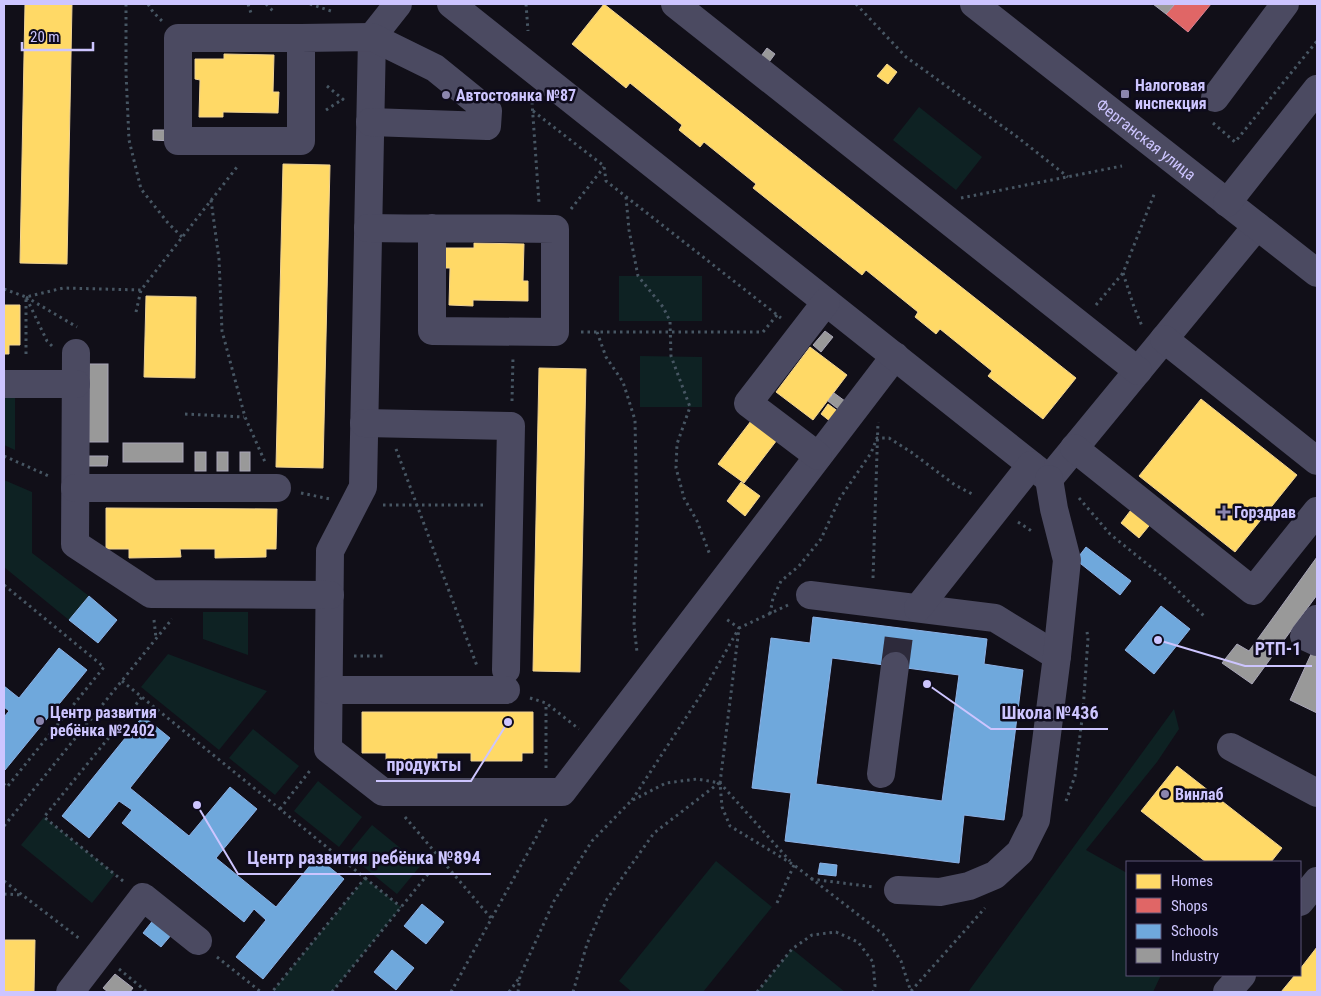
<svg xmlns="http://www.w3.org/2000/svg" width="1321" height="996" font-family="'Roboto Condensed',sans-serif">
<style>
.green{fill:#0e2223}
.homes{fill:#ffd966;stroke:#f0d394}
.shops{fill:#e06666;stroke:#da8294}
.schools{fill:#6fa8dc;stroke:#8bb1e6;fill-rule:evenodd}
.industry{fill:#999;stroke:#a9a6b8}
.lines{fill:none;stroke-linecap:round;stroke-linejoin:round}
.minor-tunnel{stroke:#2d2a3b;stroke-width:28;stroke-dasharray:28 14;stroke-linecap:butt}
.path{stroke:#475663;stroke-width:3;stroke-dasharray:2.5 4;stroke-linecap:butt}
.minor{stroke:#4b4a61;stroke-width:28}
.poi-dot{fill:#8b85ae;stroke:#0e0b1c;stroke-width:2}
.labels{text-anchor:middle;dominant-baseline:central;stroke-width:5;stroke-linejoin:round;paint-order:stroke}
.poi-label{font-size:16px;font-weight:bold;fill:#cdc5ff;stroke:#0e0b1c;text-anchor:start}
.street-label{font-size:16px;fill:#cdc5ff;stroke:#0e0b1c}
.leader{fill:none;stroke:#cdc5ff;stroke-width:2}
.callout-dot{fill:#cdc5ff;stroke:#0e0b1c;stroke-width:2}
.callout-label{font-size:18px;text-anchor:middle;font-weight:bold;fill:#cdc5ff;stroke:#0e0b1c;stroke-width:5;stroke-linejoin:round;paint-order:stroke}
</style>
<rect width="100%" height="100%" fill="#110f18"/>
<g class="green">
<path d="M919,107L982,157L956,190L893,140Z"/>
<rect x="619" y="276" width="83" height="45"/>
<path d="M640,356L702,357V407H640Z"/>
<path d="M4,396H15V450L4,445Z"/>
<path d="M4,480L32,492V553L89,596L69,620L4,567Z"/>
<path d="M203,612H248V655L203,639Z"/>
<path d="M168,654L267,691L219,750L141,687Z"/>
<path d="M1174,709L1179,729L1157,762L1086,850L1127,873V975H1161L1153,992H968Z"/>
<path d="M253,729L299,766L275,795L229,758Z"/>
<path d="M318,781L362,817L339,847L294,811Z"/>
<path d="M44,817L115,874L92,903L21,845Z"/>
<path d="M372,825L421,865L397,894L348,854Z"/>
<path d="M716,861L772,907L703,992H632L619,981Z"/>
<path d="M365,878L401,907L332,992H272Z"/>
<path d="M792,949L845,992H757Z"/>
</g>
<g class="homes">
<path d="M25,4H72L67,264L20,263Z"/>
<path d="M604,4L1076,378L1043,419L988,376L992,371L940,329L936,334L915,317L918,312L866,270L862,275L753,188L756,184L704,142L700,147L679,130L682,125L630,83L626,88L572,44Z"/>
<path d="M224,54L274,55L273,92H279L278,113L223,112V117H199L200,80L195,79V59H224Z"/>
<path d="M887,64L897,72L888,84L877,76Z"/>
<path d="M283,164L330,165L323,468L276,467Z"/>
<path d="M474,243L524,244L523,281H528V301L473,300V306L449,305L450,268H444L445,248H474Z"/>
<path d="M146,296L196,297L195,378L144,377Z"/>
<path d="M4,305H20V345H9V354H4Z"/>
<path d="M810,347L847,375L813,420L776,392Z"/>
<path d="M539,368L586,369L580,672L533,671Z"/>
<path d="M1201,399L1297,475L1235,552L1139,476Z"/>
<path d="M828,404L839,412L831,422L821,414Z"/>
<path d="M751,421L777,440L744,483L718,464Z"/>
<path d="M741,482L760,496L745,516L727,501Z"/>
<path d="M1134,506L1153,521L1139,538L1121,523Z"/>
<path d="M106,508L277,509L276,549H266V557L215,558V549H180L181,557L129,558V549H106Z"/>
<path d="M362,712H533V753H522V761H471V753H437V761H386V753H362Z"/>
<path d="M1177,766L1282,848L1271,862H1206L1141,811Z"/>
<path d="M4,940H35L34,992H4Z"/>
<path d="M1317,947V992H1281L1295,975H1300V969Z"/>
</g>
<path class="shops" d="M1175,4H1211L1188,32L1166,14Z"/>
<g class="schools">
<path d="M1086,547L1131,581L1120,595L1076,560Z"/>
<path d="M89,596L117,620L98,643L69,620Z"/>
<path d="M1161,606L1190,629L1154,674L1125,650Z"/>
<path d="M813,617L987,639L984,664L1023,670L1004,820L964,815L959,863L785,841L791,793L752,788L771,638L810,643ZM832,658L959,675L942,801L816,784Z"/>
<path d="M59,648L87,670L5,770L4,769V717L9,711L4,707V686L19,698Z"/>
<path d="M143,716L170,738L130,788L189,836L230,787L257,809L216,858L276,907L317,857L344,879L263,979L236,957L266,920L254,909L244,922L122,823L132,810L119,801L89,838L62,816Z"/>
<path d="M820,863L837,865L836,876L818,874Z"/>
<path d="M422,904L444,922L426,944L404,926Z"/>
<path d="M154,919L172,934L161,947L143,933Z"/>
<path d="M392,950L414,968L396,990L374,972Z"/>
</g>
<g class="industry">
<path d="M1153,4H1175L1166,14Z"/>
<path d="M767,48L775,54L764,69L756,63Z"/>
<path d="M153,130H172V141L153,140Z"/>
<path d="M825,331L833,337L821,352L813,345Z"/>
<rect x="89" y="364" width="19" height="78"/>
<path d="M834,393L849,404L842,412L828,401Z"/>
<rect x="123" y="443" width="60" height="19"/>
<rect x="195" y="452" width="11" height="19"/>
<rect x="217" y="452" width="11" height="19"/>
<rect x="240" y="452" width="10" height="19"/>
<path d="M89,456H108L107,466H89Z"/>
<path d="M1317,557V595L1252,684L1222,663L1237,644L1249,651Z"/>
<path d="M1312,652L1317,654V713L1290,700Z"/>
<path d="M115,974L133,988L130,992H108L103,988Z"/>
</g>
<g class="lines">
<path class="minor-tunnel" d="M895,666L900,628"/>
<g class="path">
<path d="M126,4V73L129,140L141,189L168,223L182,237"/>
<path d="M148,4L153,12L162,21"/>
<path d="M248,4L251,13"/>
<path d="M266,4L274,12"/>
<path d="M310,4L331,11"/>
<path d="M526,4L528,31"/>
<path d="M856,4L906,57L1016,136L1068,177"/>
<path d="M327,86L345,101"/>
<path d="M532,102L539,203"/>
<path d="M326,110L343,99"/>
<path d="M533,111L604,166L606,181L781,318"/>
<path d="M1213,123L1235,142L1317,41"/>
<path d="M626,197L629,230L638,276L663,307L670,321L671,356L690,407L677,444L676,468L684,498L697,521L710,555"/>
<path d="M961,198L1122,166"/>
<path d="M211,200L219,259L222,331L245,417L265,462"/>
<path d="M571,209L604,167"/>
<path d="M1123,273L1134,307L1142,326"/>
<path d="M4,289L26,297V358"/>
<path d="M26,297L77,327"/>
<path d="M1096,305L1123,273L1155,192"/>
<path d="M136,312L141,290L237,167"/>
<path d="M581,332H763L777,315"/>
<path d="M597,332L606,357L623,382L635,420L637,523L634,626L637,652"/>
<path d="M52,346L47,341L26,297L63,288L141,290"/>
<path d="M512,401L513,357"/>
<path d="M185,414L244,417"/>
<path d="M396,449L477,666"/>
<path d="M4,456L51,477"/>
<path d="M301,493L330,499"/>
<path d="M1079,498L1110,534L1167,580L1206,618"/>
<path d="M383,505H484"/>
<path d="M1018,522L1033,532"/>
<path d="M873,578L878,422"/>
<path d="M4,585L104,667L7,787L4,784"/>
<path d="M788,605L739,628L720,783L722,807L730,826L794,865L883,934L901,961L911,992"/>
<path d="M770,614L773,598L781,581L799,566L821,539L840,498L871,453L877,438H889L911,452L955,485L974,495"/>
<path d="M154,620L156,638"/>
<path d="M354,656H383"/>
<path d="M122,681L365,878L272,992"/>
<path d="M530,698L546,703L579,729"/>
<path d="M546,768V704"/>
<path d="M632,800L704,690L739,628L726,619"/>
<path d="M1066,801L1075,776L1083,711L1088,638L1087,632"/>
<path d="M280,809L312,768"/>
<path d="M405,817L491,918"/>
<path d="M4,826L172,619"/>
<path d="M365,878L401,907"/>
<path d="M811,879L874,887"/>
<path d="M4,881L80,939"/>
<path d="M123,881L44,817L142,697"/>
<path d="M4,894L23,895"/>
<path d="M777,903L794,865"/>
<path d="M217,957L261,992"/>
<path d="M119,969L147,992"/>
<path d="M911,991L985,908"/>
<path d="M332,992L428,874"/>
<path d="M451,992L547,818"/>
<path d="M509,992L520,977"/>
<path d="M518,992L520,976L554,901L592,841L631,801L666,783L697,779L720,783L790,861"/>
<path d="M573,992L587,944L607,899L654,833L719,783"/>
<path d="M757,992L792,949L812,935L836,932L858,942L873,962L875,986L873,992"/>
</g>
<g class="minor">
<path d="M398,4L372,37L363,487L330,551L328,749L383,792H562L895,356"/>
<path d="M451,4L1049,479L1257,226"/>
<path d="M675,4L1138,371"/>
<path id="s1" d="M974,4L1317,273"/>
<path d="M301,38H178V141H301V38L372,37L435,68L488,111L487,126L370,122"/>
<path d="M1215,98L1285,4"/>
<path d="M1227,203L1317,89"/>
<path d="M368,228C431,229 493,228 555,229V332L432,331V228"/>
<path d="M1164,339L1317,461"/>
<path d="M76,353L75,544L151,594L330,595"/>
<path d="M4,384H76"/>
<path d="M364,423L511,426L506,670"/>
<path d="M1074,448L1253,591L1317,511"/>
<path d="M818,456L748,403L826,302"/>
<path d="M75,488H277"/>
<path d="M810,595L995,618L1057,656"/>
<path d="M918,608L1031,465"/>
<path d="M1317,619L1304,636L1317,642"/>
<path d="M329,690H506"/>
<path d="M1231,747L1317,793"/>
<path d="M881,774L895,666"/>
<path d="M898,890L940,892L969,886L995,875L1020,852L1036,820L1057,656L1067,560L1054,509L1049,479"/>
<path d="M1300,902L1317,881"/>
<path d="M70,992L143,897L198,941"/>
<path d="M1227,992L1242,975"/>
</g>
</g>
<g class="poi-dot">
<rect x="1120" y="89" width="10" height="10" rx="2.5"/>
<circle cx="446" cy="95" r="5"/>
<path d="M1221.5 504.5h5v5h5v5h-5v5h-5v-5h-5v-5h5z"/>
<circle cx="40" cy="721" r="5"/>
<circle cx="1165" cy="794" r="5"/>
</g>
<g class="labels">
<g class="poi-label">
<text x="1135" y="85">Налоговая<tspan x="1135" dy="18">инспекция</tspan></text>
<text x="456" y="95">Автостоянка №87</text>
<text x="1234" y="512">Горздрав</text>
<text x="50" y="712">Центр развития<tspan x="50" dy="18">ребёнка №2402</tspan></text>
<text x="1175" y="794">Винлаб</text>
</g>
<g class="street-label">
<text stroke="none"><textPath href="#s1" startOffset="219">Ферганская улица</textPath></text>
</g>
</g>
<path class="leader" d="M1158 640L1245 666H1312M927 684L991 729H1108M508 722L471 781H376M197 805L238 874H491"/>
<g class="callout-dot">
<circle cx="1158" cy="640" r="5"/>
<circle cx="927" cy="684" r="5"/>
<circle cx="508" cy="722" r="5"/>
<circle cx="197" cy="805" r="5"/>
</g>
<g class="callout-label">
<text x="1278" y="655">РТП-1</text>
<text x="1050" y="719">Школа №436</text>
<text x="424" y="771">продукты</text>
<text x="364" y="864">Центр развития ребёнка №894</text>
</g>
<rect width="1321" height="996" fill="none" stroke="#cdc5ff" stroke-width="10"/>
<rect x="1126" y="861" width="175" height="115" fill="#0e0b1c" stroke="#5a5577"/>
<rect x="1136" y="874" width="25" height="15" fill="#ffd966" stroke="#5a5577"/>
<text x="1171" y="886" font-size="15" fill="#cdc5ff">Homes</text>
<rect x="1136" y="898" width="25" height="15" fill="#e06666" stroke="#5a5577"/>
<text x="1171" y="911" font-size="15" fill="#cdc5ff">Shops</text>
<rect x="1136" y="924" width="25" height="15" fill="#6fa8dc" stroke="#5a5577"/>
<text x="1171" y="936" font-size="15" fill="#cdc5ff">Schools</text>
<rect x="1136" y="948" width="25" height="15" fill="#999999" stroke="#5a5577"/>
<text x="1171" y="961" font-size="15" fill="#cdc5ff">Industry</text>
<path d="M22 42v8h71v-8" fill="none" stroke="#cdc5ff" stroke-width="2.5"/>
<text x="30" y="42" font-size="15" fill="#cdc5ff" stroke="#0e0b1c" stroke-width="4" paint-order="stroke">20 m</text>
</svg>
